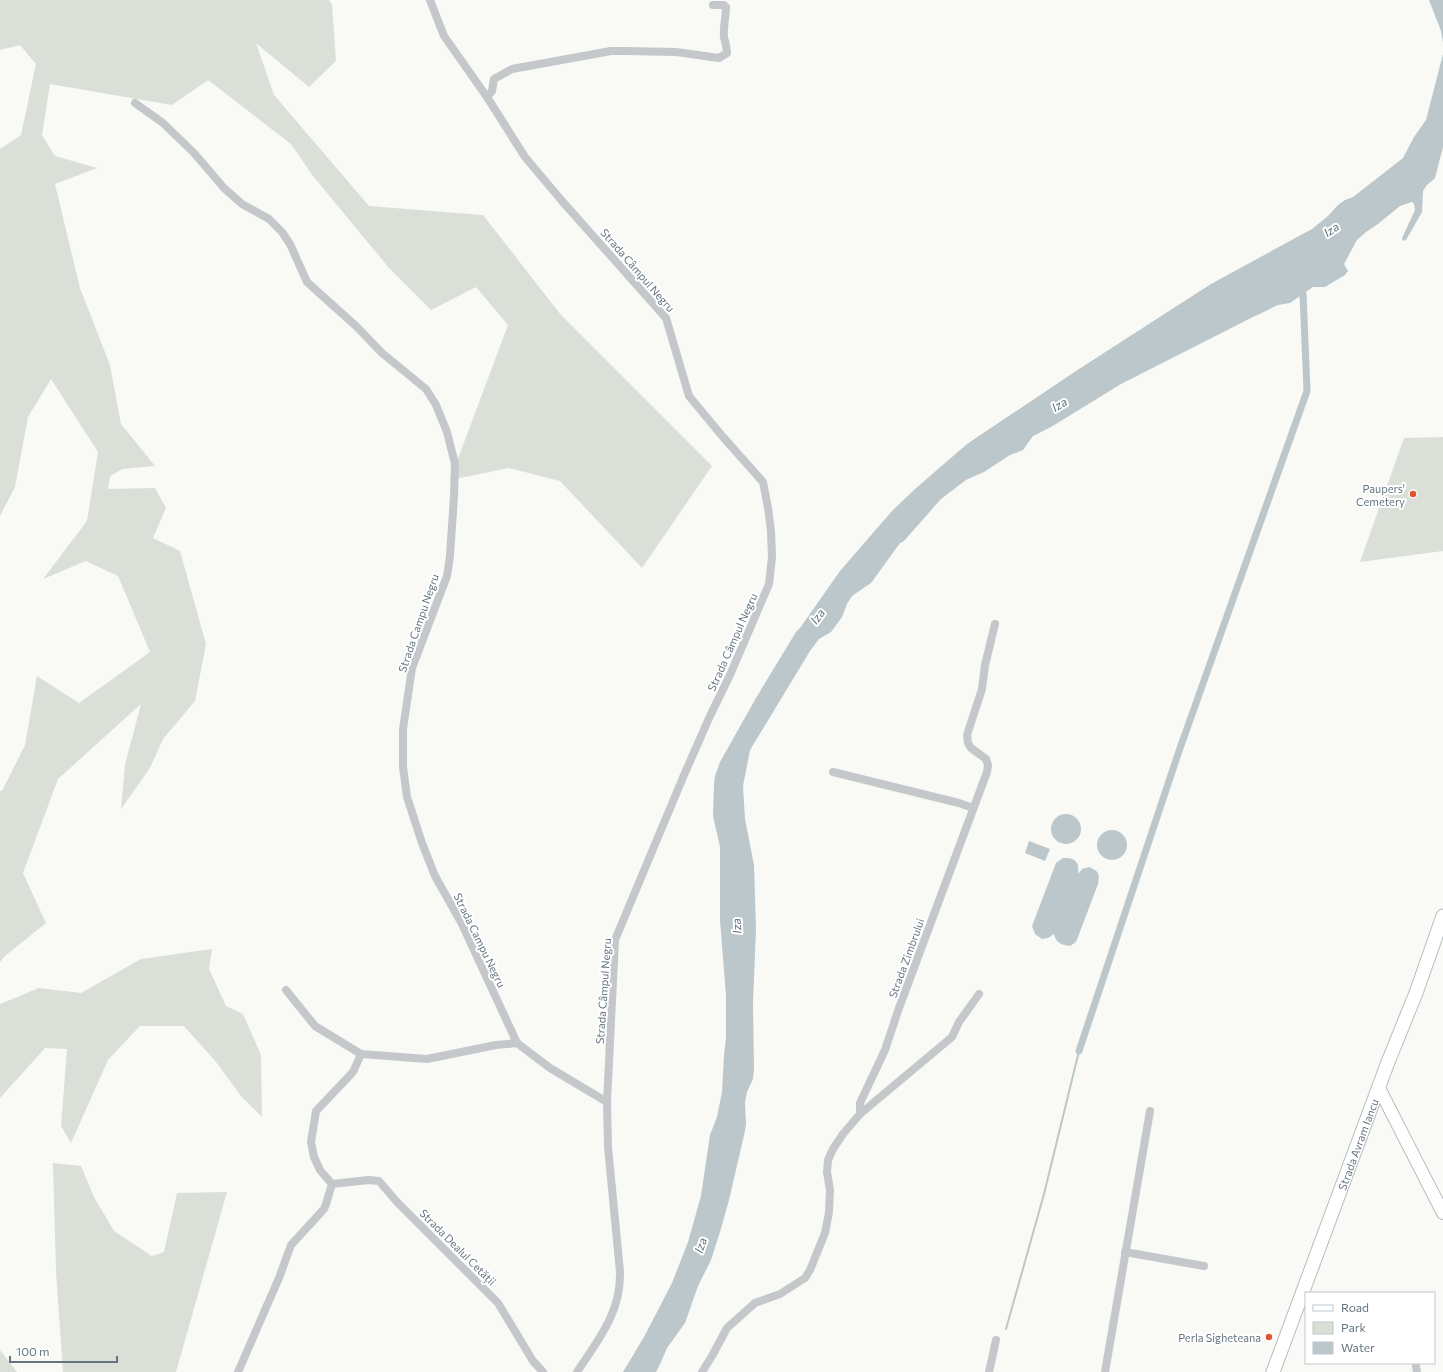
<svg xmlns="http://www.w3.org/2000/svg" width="1443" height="1372" font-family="Commissioner,sans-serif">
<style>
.green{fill:#dae0d7}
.water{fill:#bbc7ca}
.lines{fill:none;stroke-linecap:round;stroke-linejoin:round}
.stream{stroke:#bbc7ca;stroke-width:2}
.canal{stroke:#bbc7ca;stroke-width:7}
.secondary-casing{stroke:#b6bcc0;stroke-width:14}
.primary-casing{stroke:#b7bcbf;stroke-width:15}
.street{stroke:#c4c8cb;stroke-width:8}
.secondary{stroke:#fff;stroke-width:12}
.primary{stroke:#fff;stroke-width:13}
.poi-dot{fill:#e0552f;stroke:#fff;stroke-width:1.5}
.labels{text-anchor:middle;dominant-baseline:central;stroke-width:4;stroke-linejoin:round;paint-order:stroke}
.street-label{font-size:11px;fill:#647580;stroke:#fff}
.poi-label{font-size:11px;fill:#647580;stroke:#fff;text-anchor:end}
.water-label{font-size:12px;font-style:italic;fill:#5f747b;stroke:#fff}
</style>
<rect width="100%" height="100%" fill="#f9f9f6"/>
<g class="green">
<path d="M0,0H329L332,5L336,61L309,87L256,43L274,95L369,206L483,215L561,315L712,466L642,568L560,481L509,468L450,480L508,325L476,287L431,310L389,268L313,176L291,144L208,80L172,105L50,84L42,135L55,156L97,168L55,184L80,288L110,365L121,424L155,466L123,469L110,476L108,489L155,488L166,508L153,538L180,551L206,644L195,701L163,739L150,768L121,809L125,765L141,704L58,779L23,873L46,923L5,956L0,962V791H2L25,745L37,676L79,703L150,652L118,576L86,561L43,579L87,521L98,452L51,379L28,417L15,487L0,516V149L21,135L36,64L20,45L0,50Z"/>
<path d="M1443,437V551L1360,562L1404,438Z"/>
<path d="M212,949L209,969L226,1006L243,1014L261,1055L262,1117L241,1096L216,1062L184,1026H140L108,1060L71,1143L61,1126L67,1049L45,1048L0,1098V1004L39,988L81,993L141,959Z"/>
<path d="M53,1163L81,1166L94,1197L114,1231L152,1256L164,1252L177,1193L227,1192L176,1372H63L56,1271Z"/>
<path d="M0,1350L17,1372H0Z"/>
</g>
<g class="water">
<path d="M1429,0H1443V43L1441,31Z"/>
<path d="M1443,54V147L1435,178L1427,185L1423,191L1422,212L1406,240L1403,241L1402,238L1415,210L1414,204L1412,202L1400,206L1378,224L1366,232L1357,240L1344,264L1348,271L1345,275L1325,287H1313L1290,303L1278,305L1249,319L1121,384L1051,427L1033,436L1023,450L1010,455L984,472L966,480L941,499L904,541L900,543L871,583L852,596L847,604L842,617L831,632L819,639L810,651L750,750L743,786L745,819L754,865L756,929L753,1003L754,1069L753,1079L747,1092L745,1102L746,1124L745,1131L729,1200L720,1232L711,1260L698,1286L685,1323L667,1348L661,1362L656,1372H623L644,1337L672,1283L688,1242L701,1196L710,1135L717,1117L722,1092L724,1055L726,1038V996L720,920V847L713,816L714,785L715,776L720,762L756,698L796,632L800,628L840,571L892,511L915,489L967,444L1079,369L1211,284L1312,229L1328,216L1338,205L1345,200L1353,197L1403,158L1414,137L1426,120Z"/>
<circle cx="1066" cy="829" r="15"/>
<circle cx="1112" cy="845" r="15"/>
<path d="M1029,841L1050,849L1045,861L1025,853Z"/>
<path d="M1063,858C1075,857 1080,862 1078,874L1082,869L1089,867C1099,871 1100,874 1098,884L1076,942L1070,946C1062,945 1056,943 1054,934L1048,938L1042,939L1035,934L1032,926L1056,863Z"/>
</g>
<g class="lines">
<path class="stream" d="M1006,1329L1044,1194L1079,1051"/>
<path class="canal" d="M1079,1051L1179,751L1307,391L1303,294"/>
<g class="secondary-casing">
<path id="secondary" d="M1379,1088L1443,1213"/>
</g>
<g class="primary-casing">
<g id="primary">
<path id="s1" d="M1273,1372L1388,1062L1416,993L1443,916"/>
</g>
</g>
<g class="street">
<path d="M430,0L444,36L487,97L525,157L562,201L666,318L689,396L723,437L763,482L768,508L771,531L772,557L769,584L730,675L710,716L684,775L615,940L607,1102L608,1147L620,1272C621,1313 598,1340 577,1372"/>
<path d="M487,97L492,91L494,79L512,69L611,51H627L676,52L719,58L727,53C727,47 725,42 724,37C723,27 726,17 726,7L724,5H713"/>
<path d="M135,103L163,123L194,153L224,188L242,204L269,219L282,232L290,244L307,282L357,327L382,353L426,389L436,405L447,432L455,464L454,496L450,556L447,576L412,668L403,729V767L407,797L422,843L435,876L462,924L517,1043"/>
<path d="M833,772L959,803L973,808"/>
<path d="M286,990L315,1026L361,1054L427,1059L496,1045L517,1043L550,1068L607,1102"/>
<path d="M361,1054L353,1072L316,1111L311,1142L314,1157L320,1170L332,1184L369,1180L379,1181L397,1202L498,1303L533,1361L543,1372"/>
<path d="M860,1114V1103L885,1050L899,1008L987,772L988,765L986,759L971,748L968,743L967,735L982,689L985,665L995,624"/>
<path d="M1125,1252L1204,1266"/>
<path d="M1416,1367L1417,1372"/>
<path d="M238,1372L279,1278L291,1245L324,1209L326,1204L332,1184"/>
<path d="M702,1372L712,1356L727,1328L755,1303L780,1294L805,1278L810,1270L825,1233L829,1212L830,1190L827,1172L828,1160L833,1149L843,1134L860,1114L952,1037L959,1022L979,994"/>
<path d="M989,1372L996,1340"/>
<path d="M1105,1372L1150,1111"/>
</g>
<use href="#secondary" class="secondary"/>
<use href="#primary" class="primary"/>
</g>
<g class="poi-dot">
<circle cx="1413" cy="494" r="4"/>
<circle cx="1269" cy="1337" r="4"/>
</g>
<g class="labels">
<g class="street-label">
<text transform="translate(638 270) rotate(49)">Strada Câmpul Negru</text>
<text transform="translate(418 623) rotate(-71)">Strada Campu Negru</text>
<text transform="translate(732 642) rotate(-66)">Strada Câmpul Negru</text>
<text transform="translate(480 940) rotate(64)">Strada Campu Negru</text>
<text transform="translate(906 958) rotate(-70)">Strada Zimbrului</text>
<text transform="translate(603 991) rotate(-86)">Strada Câmpul Negru</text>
<text stroke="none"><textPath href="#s1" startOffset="243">Strada Avram Iancu</textPath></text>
<text transform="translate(458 1247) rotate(45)">Strada Dealul Cetății</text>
</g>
<g class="poi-label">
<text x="1405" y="488">Paupers'<tspan x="1405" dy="13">Cemetery</tspan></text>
<text x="1261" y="1337">Perla Sigheteana</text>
</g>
<g class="water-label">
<text transform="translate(1331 229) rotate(-34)">Iza</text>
<text transform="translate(1059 404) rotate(-32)">Iza</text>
<text transform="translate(817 616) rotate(-54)">Iza</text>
<text transform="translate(736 926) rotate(-94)">Iza</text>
<text transform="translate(700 1245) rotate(-71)">Iza</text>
</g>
</g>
<rect x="1305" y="1292" width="130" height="72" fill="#ffffff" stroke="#c1c8cc"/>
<rect x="1313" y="1305" width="20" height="6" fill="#ffffff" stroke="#c1c8cc"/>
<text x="1341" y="1312" font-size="12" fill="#647580">Road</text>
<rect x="1313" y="1322" width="20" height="12" fill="#dae0d7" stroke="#c1c8cc"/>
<text x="1341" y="1332" font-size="12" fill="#647580">Park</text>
<rect x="1313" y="1342" width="20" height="12" fill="#bbc7ca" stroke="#c1c8cc"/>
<text x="1341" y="1352" font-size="12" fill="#647580">Water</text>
<path d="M10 1356v6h107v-6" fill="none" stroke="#647580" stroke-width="2"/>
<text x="16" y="1356" font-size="12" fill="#647580" stroke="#ffffff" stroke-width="3" paint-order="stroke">100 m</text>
</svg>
